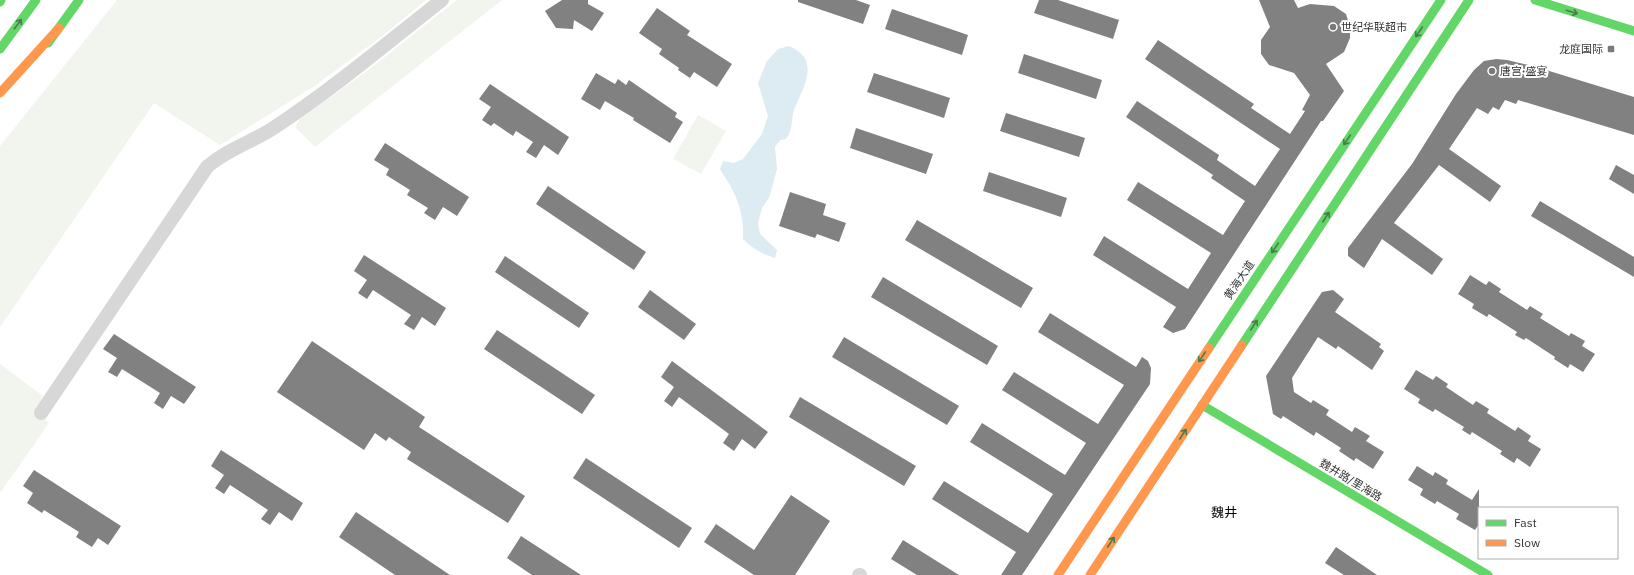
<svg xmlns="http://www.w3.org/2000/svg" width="1634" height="575" font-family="'IBM Plex Sans','Noto Sans SC',sans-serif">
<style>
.green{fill:#f1f5ed}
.water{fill:#ddebf3}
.building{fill:#818181}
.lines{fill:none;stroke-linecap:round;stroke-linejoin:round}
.street{stroke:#d7d7d7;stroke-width:14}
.fast{stroke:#63d668;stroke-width:9}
.slow{stroke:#ff974d;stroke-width:9}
.oneway{stroke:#497c4b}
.poi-dot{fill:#7a7a7a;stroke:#fff;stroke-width:1.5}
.labels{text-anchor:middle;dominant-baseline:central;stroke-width:4;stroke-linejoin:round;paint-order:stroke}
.poi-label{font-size:11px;fill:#333;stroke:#fff;text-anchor:start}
.street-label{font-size:11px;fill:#333;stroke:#fff}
.quarter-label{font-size:13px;fill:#000;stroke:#fff}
</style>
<rect width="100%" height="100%" fill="#fff"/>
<g class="green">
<path d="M117,0H426L381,37L313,87L220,145L154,103L0,327V146Z"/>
<path d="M457,0H502L315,147L295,127L300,119L367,71Z"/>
<path d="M698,115L726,131L701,174L673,159Z"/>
<path d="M0,364L43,396L36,408L49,423L0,493Z"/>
</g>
<path class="water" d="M789,46C822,60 803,87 794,110C791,120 793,130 786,139L780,140L775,147L777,169L769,198L762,208L758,223L760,234L777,250L775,258C762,254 753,249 743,239C744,220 740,204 731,187C728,181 723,175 720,169L723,161L734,163L743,159L762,134L768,116L758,83L767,61L778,49Z"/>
<g class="building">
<path d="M562,0H588V4L604,13L592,31L574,20L573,29L556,28L545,11Z"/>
<path d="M798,0H856L870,5L863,24L798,2Z"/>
<path d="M1039,0H1058L1119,20L1113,39L1034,13Z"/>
<path d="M1259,0H1294L1298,8L1310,4L1334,6L1346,14L1350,27V38L1344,52L1326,64L1344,91L1323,121H1321L1185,329L1173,333L1163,327L1176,307L1093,255L1104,236L1188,289L1211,253L1127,200L1138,182L1223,235L1245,201L1211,178L1213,175L1126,117L1137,101L1219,155L1217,160L1255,186L1280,149L1145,59L1158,40L1254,104L1251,108L1290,134L1305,111L1302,110L1310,95L1294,73L1269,65L1261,54V40L1270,27Z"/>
<path d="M657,8L690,31L687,35L732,64L717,87L694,72L690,78L678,70L679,68L659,54L662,49L639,33Z"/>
<path d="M892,9L968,35L962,55L885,29Z"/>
<path d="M1024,54L1102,80L1096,99L1018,73Z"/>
<path d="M1496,59L1507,60L1533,66L1634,97V135L1518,100L1516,104L1505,100L1499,110L1493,107L1488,114L1477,108L1449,149L1501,186L1490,202L1439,165L1394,223L1443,259L1432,275L1382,239L1364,268L1348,256V248L1412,164L1456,94L1474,70L1484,61Z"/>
<path d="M596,73L615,84L618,79L626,85L629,80L677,113L675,117L683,122L670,143L633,120L634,118L605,101L600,110L581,99Z"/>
<path d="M874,73L950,98L944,118L867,92Z"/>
<path d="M490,84L569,137L558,155L544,145L536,158L526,152L533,142L516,131L513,136L494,123L491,126L482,120L491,107L479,99Z"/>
<path d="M1006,113L1085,138L1079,157L1000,131Z"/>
<path d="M856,128L933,154L926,174L850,148Z"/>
<path d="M385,143L469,197L457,216L443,207L435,220L424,213L428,208L407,195L410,190L386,175L389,169L374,160Z"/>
<path d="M1616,165L1634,175V194L1609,179Z"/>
<path d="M989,172L1067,198L1061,217L983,191Z"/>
<path d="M548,186L646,252L634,270L536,204Z"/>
<path d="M790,192L826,204L823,215L846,223L839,242L817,234L815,238L779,226Z"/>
<path d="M1540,201L1634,257V277L1531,216Z"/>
<path d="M917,220L1033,288L1021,308L905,240Z"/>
<path d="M364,255L446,308L435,326L422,317L414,330L404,324L411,315L373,290L367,299L358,293L367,280L354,271Z"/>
<path d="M505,256L589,313L579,328L495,272Z"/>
<path d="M1470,275L1486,285L1489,281L1501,289L1499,292L1527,310L1530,306L1543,314L1540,318L1569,336L1571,333L1585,341L1582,346L1595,354L1583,372L1570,364L1568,368L1554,359L1555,357L1526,338L1524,340L1515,335L1517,332L1489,314L1487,317L1472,308L1474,304L1458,294Z"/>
<path d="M883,277L998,346L987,365L871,297Z"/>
<path d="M650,290L696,324L684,340L638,307Z"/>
<path d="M1333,290L1344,299L1335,312L1381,344L1379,347L1384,351L1372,370L1338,346L1336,349L1318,337L1292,378L1294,392L1311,403L1313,400L1329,410L1326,415L1352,432L1355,427L1370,436L1366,441L1384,452L1373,469L1356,458L1354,461L1339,451L1341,448L1316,432L1314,436L1283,416L1281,419L1273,414L1266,376L1322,292Z"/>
<path d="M1050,313L1136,367L1142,357L1148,361L1151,368L1150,384L1022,575H1001L1016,552L932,499L944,481L1028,533L1053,494L970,442L982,423L1065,475L1086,443L1002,390L1014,372L1098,424L1124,385L1038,332Z"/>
<path d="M497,330L595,395L582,414L484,349Z"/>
<path d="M114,334L196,387L184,404L171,396L163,409L154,403L160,393L122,369L117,377L108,372L117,358L103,349Z"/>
<path d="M844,337L959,406L947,425L832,357Z"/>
<path d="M312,341L425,417L419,427L525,496L508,523L407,459L411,452L389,437L386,441L375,433L364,450L277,392Z"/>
<path d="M672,361L768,432L755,449L742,439L734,451L723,443L729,434L679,397L672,407L664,401L674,387L661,377Z"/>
<path d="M1416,370L1433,380L1436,376L1448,384L1446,387L1473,405L1476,401L1489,409L1487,413L1515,431L1518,427L1531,436L1528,441L1541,449L1530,467L1517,458L1514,463L1500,454L1502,451L1472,432L1470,435L1462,430L1464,427L1435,409L1433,412L1418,403L1420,399L1404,389Z"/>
<path d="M800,397L916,466L904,486L789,417Z"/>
<path d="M221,450L303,503L292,521L279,512L270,525L261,519L268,510L230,485L224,494L215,488L224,475L211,466Z"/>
<path d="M586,458L692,528L679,548L573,478Z"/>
<path d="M1417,466L1433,476L1435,472L1448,480L1446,484L1472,500L1479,489V524L1475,530L1456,519L1459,514L1437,501L1435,504L1420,495L1423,489L1408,480Z"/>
<path d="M34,470L121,526L108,545L98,538L92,547L76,537L79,532L44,510L42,513L27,503L33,493L23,486Z"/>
<path d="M791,495L830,521L795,575H754L704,542L716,524L754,550Z"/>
<path d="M356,512L450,575H395L339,537Z"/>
<path d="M521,536L581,575H532L507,558Z"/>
<path d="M903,540L959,575H917L891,559Z"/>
<path d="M1336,547L1377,575H1344L1325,563Z"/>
</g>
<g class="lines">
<g class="street">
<path d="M41,413L207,167C227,149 253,142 275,127C333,89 387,43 442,0"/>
<path d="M859,575H860"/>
</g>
<g class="fast">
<path d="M1535,0L1634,31"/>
<path d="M0,2L1,0"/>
<path d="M48,43L79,0"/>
<path d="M0,49L36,0"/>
<path d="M1242,345L1469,0"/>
<path d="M1209,348L1441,0"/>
<path d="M1202,405L1488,575"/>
</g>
<g class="slow">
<path d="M0,93L59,28"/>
<path d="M1058,575L1209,348"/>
<path d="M1090,575L1242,345"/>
</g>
</g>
<defs><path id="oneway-shaft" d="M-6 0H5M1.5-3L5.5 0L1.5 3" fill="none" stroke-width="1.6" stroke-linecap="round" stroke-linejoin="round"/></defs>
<g class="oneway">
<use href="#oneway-shaft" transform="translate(1572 12) rotate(17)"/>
<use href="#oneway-shaft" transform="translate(18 24) rotate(-53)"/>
<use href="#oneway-shaft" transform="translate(1419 32) rotate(124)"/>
<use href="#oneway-shaft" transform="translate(1347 140) rotate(124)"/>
<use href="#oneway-shaft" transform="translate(1326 217) rotate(-57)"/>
<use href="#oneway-shaft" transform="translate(1275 248) rotate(124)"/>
<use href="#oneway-shaft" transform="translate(1254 325) rotate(-57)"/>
<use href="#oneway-shaft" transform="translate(1202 357) rotate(124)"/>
<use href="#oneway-shaft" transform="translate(1183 434) rotate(-57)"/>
<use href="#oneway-shaft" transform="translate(1111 542) rotate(-57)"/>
</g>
<g class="poi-dot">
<circle cx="1333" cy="27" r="4"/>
<rect x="1607" y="45" width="8" height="8" rx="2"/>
<circle cx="1492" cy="71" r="4"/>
</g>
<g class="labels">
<g class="poi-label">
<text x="1341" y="27">世纪华联超市</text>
<text x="1603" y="49" text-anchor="end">龙庭国际</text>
<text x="1500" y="71">唐宫·盛宴</text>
</g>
<g class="street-label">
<text transform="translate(1239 280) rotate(-56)">黄海大道</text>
<text transform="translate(1351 480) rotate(31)">魏井路/里海路</text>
</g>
<g class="quarter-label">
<text x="1224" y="512">魏井</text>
</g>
</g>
<rect x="1478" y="507" width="140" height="52" fill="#ffffff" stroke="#adadad"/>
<rect x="1486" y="520" width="20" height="6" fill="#63d668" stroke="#adadad"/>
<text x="1514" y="527" font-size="12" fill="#333333">Fast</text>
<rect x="1486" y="540" width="20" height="6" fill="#ff974d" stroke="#adadad"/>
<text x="1514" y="547" font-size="12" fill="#333333">Slow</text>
</svg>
